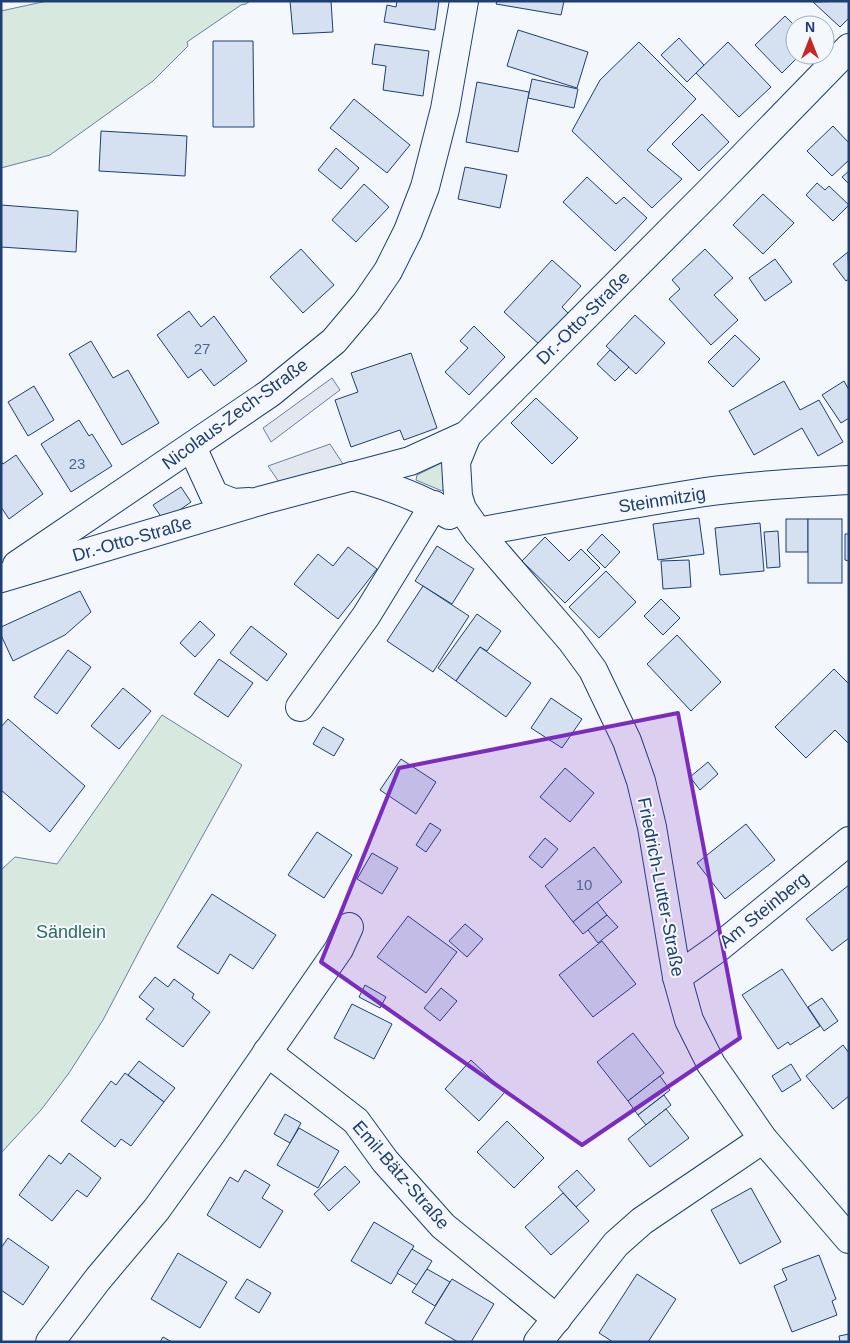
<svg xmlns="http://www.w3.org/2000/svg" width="850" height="1343" font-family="Arial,sans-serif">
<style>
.green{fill:#d7e8df;stroke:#687fa3}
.parking{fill:#e3e8f0;stroke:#687fa3}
.building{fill:#d5e0f0;stroke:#1d3f73}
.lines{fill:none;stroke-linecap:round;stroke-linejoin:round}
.minor-casing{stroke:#1d3f73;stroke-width:30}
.minor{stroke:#f4f7fb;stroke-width:28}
.marked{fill:#7b2cbf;fill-opacity:0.2;stroke:#7b2cbf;stroke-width:4;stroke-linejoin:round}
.labels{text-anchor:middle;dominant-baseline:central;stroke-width:4;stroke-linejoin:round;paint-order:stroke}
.number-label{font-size:15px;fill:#4b6792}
.street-label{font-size:18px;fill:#1d3f73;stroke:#f4f7fb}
.park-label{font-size:18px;fill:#2c6c60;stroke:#f4f7fb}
</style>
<rect width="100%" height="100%" fill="#f4f7fb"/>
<g class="green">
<path d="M47,1H250L246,4L241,5L187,42L188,46L153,81L50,155L1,168V11Z"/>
<path d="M443,462L447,485L442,491L416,480L417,475Z"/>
<path d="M162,715L242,765L147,936L103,1020L69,1073L41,1110L1,1153V870L15,857L57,864Z"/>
</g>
<g class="parking">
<path d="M332,378L340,390L271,442L263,428Z"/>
<path d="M330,444L343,464L281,485L268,466Z"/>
</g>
<g class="building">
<path d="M290,1H331L333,32L293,34Z"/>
<path d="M397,1H439L435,30L384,22L387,5L396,7Z"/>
<path d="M497,1H564L561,15L496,4Z"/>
<path d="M849,1V18L840,27L813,2Z"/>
<path d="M785,16L795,26V55H800L782,73L755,45Z"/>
<path d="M518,30L588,52L577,88L507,66Z"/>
<path d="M679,38L704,65L687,82L661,55Z"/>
<path d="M213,41H253L254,127H213Z"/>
<path d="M639,42L696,99L647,150L682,179L652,208L572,131L600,80Z"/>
<path d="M728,42L771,87L739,117L696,73Z"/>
<path d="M375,44L429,51L423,96L383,90L386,66L372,64Z"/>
<path d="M532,79L578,89L574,108L528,98Z"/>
<path d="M477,82L529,92L518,152L466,142Z"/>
<path d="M354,99L410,145L387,173L330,128Z"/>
<path d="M702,114L729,142L699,171L672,144Z"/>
<path d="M833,126L849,143V160L832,176L807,151Z"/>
<path d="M101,131L187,136L185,176L99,171Z"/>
<path d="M336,148L359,168L341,189L318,170Z"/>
<path d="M465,167L507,175L500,208L458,199Z"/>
<path d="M849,171V184L842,177Z"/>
<path d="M587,177L616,204L624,197L647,218L615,251L563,202Z"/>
<path d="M817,183L825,190L829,186L849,205L833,221L806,195Z"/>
<path d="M364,184L389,207L356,242L332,220Z"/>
<path d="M763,194L794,223L763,254L733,225Z"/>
<path d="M1,205L78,211L76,252L1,247Z"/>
<path d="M301,249L334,285L303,313L270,277Z"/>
<path d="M705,249L733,278L714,295L738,320L711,345L669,299L680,289L672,280Z"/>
<path d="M848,252L849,279L846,281L833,264Z"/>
<path d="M775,259L792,282L765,301L749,278Z"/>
<path d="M552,260L581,286L562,307L570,315L541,346L504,312Z"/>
<path d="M189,311L201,327L214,316L247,361L214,386L201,369L188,378L157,335Z"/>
<path d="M635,315L665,343L636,374L606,346Z"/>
<path d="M474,326L505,357L469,395L445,372L468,348L460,341Z"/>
<path d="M735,335L760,359L733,387L708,362Z"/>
<path d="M91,341L113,378L128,370L159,423L122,445L69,354Z"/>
<path d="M610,350L629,367L615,381L597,364Z"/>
<path d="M411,353L437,428L404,440L400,430L351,447L335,400L358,392L351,373Z"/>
<path d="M784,381L800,410L819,400L843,442L818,456L802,428L754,455L729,411Z"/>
<path d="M844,381L849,390V418L841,423L822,395Z"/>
<path d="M34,386L54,420L28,436L8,402Z"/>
<path d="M536,398L578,438L552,464L511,423Z"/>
<path d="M79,420L89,436L92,434L112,466L71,492L41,444Z"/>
<path d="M16,455L43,494L9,519L1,507V461L3,464Z"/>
<path d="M181,487L191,502L164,521L153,505Z"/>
<path d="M699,518L704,554L658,560L653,524Z"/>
<rect x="786" y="519" width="22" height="33"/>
<rect x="808" y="519" width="34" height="64"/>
<path d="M760,523L764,571L720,575L715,528Z"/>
<path d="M778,531L780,567L767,568L764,532Z"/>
<path d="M602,534L620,552L605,568L587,550Z"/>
<path d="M845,534H849V561L845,560Z"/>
<path d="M545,537L569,561L581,549L600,568L565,603L522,561Z"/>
<path d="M437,546L474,569L452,604L415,581Z"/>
<path d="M348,547L377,569L338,619L294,584L318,554L333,566Z"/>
<path d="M689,560L691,587L663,589L661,561Z"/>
<path d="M606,571L636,602L599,638L569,607Z"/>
<path d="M423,586L469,616L433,672L387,641Z"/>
<path d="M80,591L91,612L65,635L13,661L1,635V627Z"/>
<path d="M661,599L680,618L663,635L644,616Z"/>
<path d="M477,614L501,631L487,651L480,647L456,681L438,668Z"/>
<path d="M200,621L215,635L195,657L180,643Z"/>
<path d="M251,626L287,654L267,681L230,653Z"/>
<path d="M677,635L721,682L691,711L647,664Z"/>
<path d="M480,647L531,683L506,717L456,681Z"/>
<path d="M68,650L91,667L57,714L34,697Z"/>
<path d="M219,659L253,683L228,717L194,694Z"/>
<path d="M834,669L849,684V744L835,730L806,758L775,727Z"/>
<path d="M123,688L151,711L119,749L91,726Z"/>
<path d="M551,698L582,719L562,748L531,728Z"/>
<path d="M8,719L85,786L50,832L1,790V727Z"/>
<path d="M323,727L344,739L334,756L313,744Z"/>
<path d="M401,759L436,782L416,814L380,790Z"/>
<path d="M708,762L718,774L700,790L690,777Z"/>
<path d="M565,768L594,793L570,822L540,797Z"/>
<path d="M430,823L441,830L426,852L416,845Z"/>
<path d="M746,824L775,860L725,899L697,863Z"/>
<path d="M317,832L352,855L324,898L288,875Z"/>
<path d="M545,838L558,849L542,868L529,857Z"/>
<path d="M594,847L622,882L573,922L545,886Z"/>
<path d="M372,853L398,868L382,894L357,879Z"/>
<path d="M849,885V938L832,951L806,919Z"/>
<path d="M212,894L276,935L253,969L230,954L218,974L177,947Z"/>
<path d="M597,902L607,915L583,934L573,922Z"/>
<path d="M607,915L618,927L598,943L588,930Z"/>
<path d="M408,916L457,952L426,993L377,957Z"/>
<path d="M465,924L483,939L467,957L449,941Z"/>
<path d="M602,941L636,984L593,1017L559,975Z"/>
<path d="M782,969L820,1026L790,1045L788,1042L778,1049L742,995Z"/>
<path d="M155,977L168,987L174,979L194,994L192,998L210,1012L183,1047L146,1019L154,1009L139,997Z"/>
<path d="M365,985L386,997L380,1008L359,997Z"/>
<path d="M441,988L457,1001L440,1021L424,1008Z"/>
<path d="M822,998L838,1021L824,1031L808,1007Z"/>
<path d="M352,1004L392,1024L374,1059L334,1038Z"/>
<path d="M633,1033L664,1073L628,1101L597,1062Z"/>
<path d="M843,1045L849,1053V1096L833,1109L806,1076Z"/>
<path d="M471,1060L505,1092L479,1121L445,1089Z"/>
<path d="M139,1061L175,1088L164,1102L128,1075Z"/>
<path d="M791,1064L801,1080L782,1092L772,1076Z"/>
<path d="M125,1073L164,1102L131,1146L121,1139L115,1147L81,1121L111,1081L116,1085Z"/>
<path d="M660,1076L670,1090L638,1115L628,1101Z"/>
<path d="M664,1095L671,1105L646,1125L638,1115Z"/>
<path d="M666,1109L689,1138L650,1167L628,1139Z"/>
<path d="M285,1114L301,1123L290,1143L274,1134Z"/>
<path d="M507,1121L544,1158L514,1188L477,1152Z"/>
<path d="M299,1128L339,1151L318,1188L277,1165Z"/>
<path d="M69,1153L101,1178L87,1197L77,1190L52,1221L19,1195L49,1155L61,1164Z"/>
<path d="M345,1166L360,1182L329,1211L314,1194Z"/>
<path d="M245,1170L270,1185L262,1198L283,1211L260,1248L207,1215L230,1177L238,1182Z"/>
<path d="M577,1170L595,1190L576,1207L558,1187Z"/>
<path d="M751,1188L781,1242L740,1264L711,1210Z"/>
<path d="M563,1193L589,1221L551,1255L525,1227Z"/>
<path d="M374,1222L414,1246L391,1284L351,1261Z"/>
<path d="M8,1238L49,1267L23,1305L1,1290V1248Z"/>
<path d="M412,1249L432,1261L417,1285L397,1273Z"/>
<path d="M178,1253L227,1282L200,1328L151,1299Z"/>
<path d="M819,1255L836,1299L832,1301L837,1315L792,1332L774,1286L787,1280L782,1269Z"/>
<path d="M427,1269L450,1282L435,1306L412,1292Z"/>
<path d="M637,1274L676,1299L648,1342H613L599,1333Z"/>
<path d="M247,1279L271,1293L259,1313L235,1298Z"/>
<path d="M452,1279L494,1304L471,1342H458L425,1323Z"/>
<path d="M849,1334V1342H840L839,1336Z"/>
<path d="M163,1337L172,1342H160Z"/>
</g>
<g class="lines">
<g class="minor-casing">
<g id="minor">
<path d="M467,435L456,462L458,496L462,509L478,532L571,640L593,670L627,741L641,781L652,827L677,977L689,1020L711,1064L763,1139L849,1239"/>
<path d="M192,447L214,495L233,503L249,502"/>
<path d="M352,476C386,485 419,496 449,515"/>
<path d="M478,532C553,518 629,504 705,492C753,485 801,483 849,480"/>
<path d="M17,565L270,393L334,341L366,303L388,271L408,231L425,187L445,109L464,1"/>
<path d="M1,578L263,500L410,461L467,435L710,191L849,48"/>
<path d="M300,707L366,616L434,505"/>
<path d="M677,977L718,948L849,841"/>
<path d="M267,1052L356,1121L385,1161L443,1226L557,1319"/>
<path d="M50,1342L98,1279L156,1210L211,1134L339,949L349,927"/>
<path d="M538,1342L616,1244L642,1221L763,1139"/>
</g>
</g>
<use href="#minor" class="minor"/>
</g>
<path class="marked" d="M678,713L740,1038L582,1145L321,962L399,768Z"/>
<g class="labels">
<g class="number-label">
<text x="202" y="348">27</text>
<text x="77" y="463">23</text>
<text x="584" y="884">10</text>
</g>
<g class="street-label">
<text transform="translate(583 318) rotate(-45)">Dr.-Otto-Straße</text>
<text transform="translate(235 414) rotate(-36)">Nicolaus-Zech-Straße</text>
<text transform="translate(662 500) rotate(-9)">Steinmitzig</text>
<text transform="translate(132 539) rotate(-16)">Dr.-Otto-Straße</text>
<text transform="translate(661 887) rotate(79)">Friedrich-Lutter-Straße</text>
<text transform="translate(764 910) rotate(-39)">Am Steinberg</text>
<text transform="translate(401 1175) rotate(49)">Emil-Bätz-Straße</text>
</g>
<g class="park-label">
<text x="71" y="932">Sändlein</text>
</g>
</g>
<rect width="850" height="1343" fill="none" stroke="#1d3f73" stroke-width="5"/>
<g transform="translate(810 40)"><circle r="24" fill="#f4f7fb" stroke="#9eadc5"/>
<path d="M0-4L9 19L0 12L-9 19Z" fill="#c62828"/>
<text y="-8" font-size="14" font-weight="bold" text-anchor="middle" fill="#1d3f73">N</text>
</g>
</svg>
